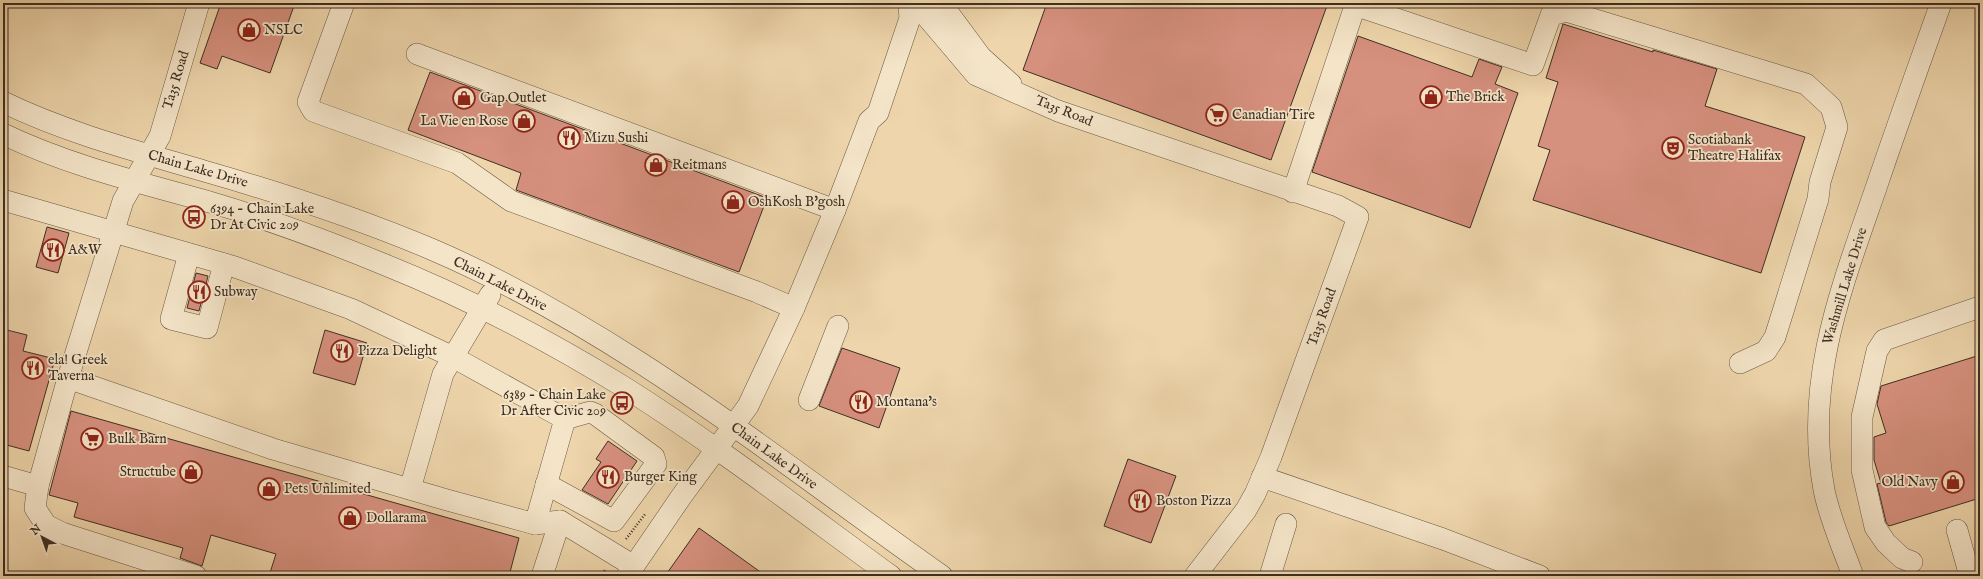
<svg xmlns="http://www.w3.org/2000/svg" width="1983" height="579" font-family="'IM FELL English',serif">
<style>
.building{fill:#d6907e;stroke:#3e2f23}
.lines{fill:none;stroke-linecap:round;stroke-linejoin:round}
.minor-casing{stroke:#6a5845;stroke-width:22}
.path{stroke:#3e2f23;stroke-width:2.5;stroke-dasharray:1 2;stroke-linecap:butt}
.minor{stroke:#f4e4c8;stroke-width:21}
.labels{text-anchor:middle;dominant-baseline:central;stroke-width:3.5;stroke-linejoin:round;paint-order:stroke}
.poi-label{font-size:14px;fill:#3e2f23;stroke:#f4e4c8;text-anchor:start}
.street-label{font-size:14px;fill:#3e2f23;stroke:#f4e4c8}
</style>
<rect width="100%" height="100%" fill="#eed5ab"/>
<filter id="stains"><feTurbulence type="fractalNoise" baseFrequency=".005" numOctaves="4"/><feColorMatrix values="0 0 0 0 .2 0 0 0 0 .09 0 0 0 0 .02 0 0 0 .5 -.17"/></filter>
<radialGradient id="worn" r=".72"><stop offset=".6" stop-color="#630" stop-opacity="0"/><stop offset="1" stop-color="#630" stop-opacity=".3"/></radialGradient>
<g class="building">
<path d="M221,3H295L270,73L222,56L217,69L200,63Z"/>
<path d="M1047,3H1328L1271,160L1023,70Z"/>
<path d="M1563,24L1653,52V50L1717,69L1705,106L1805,137L1761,273L1533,200L1550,150L1538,146L1558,82L1546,78Z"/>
<path d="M1358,36L1472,77L1479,59L1502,67L1495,84L1518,93L1470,228L1312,172Z"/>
<path d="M430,72L767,198L739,272L516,190L521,173L408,130Z"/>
<path d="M47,227L69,233L58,273L36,267Z"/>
<path d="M196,273L208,276L199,311L187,308Z"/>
<path d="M3,329L27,335L23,351L55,359L29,451L3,444Z"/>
<path d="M325,330L367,343L355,385L313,373Z"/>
<path d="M842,348L900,368L879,428L819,406Z"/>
<path d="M1980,355V498L1889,526L1886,522L1877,484L1881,483L1874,460V437L1886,433L1877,404L1881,386Z"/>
<path d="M71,411L519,538L509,576H269L276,554L211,535L202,566L180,558L183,548L74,517L78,503L49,495Z"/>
<path d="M608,441L637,461L608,504L582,490L601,462L596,459Z"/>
<path d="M1128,459L1176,476L1151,543L1104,526Z"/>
<path d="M699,528L766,576H665Z"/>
</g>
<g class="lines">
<g class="minor-casing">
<g id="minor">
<path d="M344,3L308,102L313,111L457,163L511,201L757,292L794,308"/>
<path d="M915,3L976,75L1058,111L1338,206L1358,217L1271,457L1255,494L1246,510L1195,576"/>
<path d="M941,3L981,57L1011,84"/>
<path d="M1355,5L1533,65L1551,15L1566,11L1806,84L1831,107L1837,127L1820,182L1818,199L1775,337L1766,351L1740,363"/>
<path d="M417,54L835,210"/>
<path d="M3,102C67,133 136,151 204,171C281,193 357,218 431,249C618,329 777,460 942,576"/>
<path d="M3,134C70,166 142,183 213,203C271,220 327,241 383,264C468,298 546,339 624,387C716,445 803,512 891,576"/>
<path d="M1293,192L1356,3"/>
<path d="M3,200L235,267L351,309L453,357L565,419L535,524"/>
<path d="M189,254L171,319L207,328L224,264"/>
<path d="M68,378L273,449L447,500L535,524L560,521L632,565"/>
<path d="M809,400L838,326"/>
<path d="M3,476L38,486"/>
<path d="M1262,477L1443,539L1540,576"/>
<path d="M546,484L614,521L656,464L654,457L595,414L590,412L565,419"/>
<path d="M410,489L443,374L490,295"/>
<path d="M1957,530L1970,576"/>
<path d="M1912,562L1902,558L1886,543L1875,527L1862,470V417L1877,351L1884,340L1980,307"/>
<path d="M196,576L62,533L46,525L35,508L38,486L68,378L123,201L160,136L199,3"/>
<path d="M542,576L560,521"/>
<path d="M627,576L681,497L748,406L794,308L835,210L869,121L878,113L910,18L909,7"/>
<path d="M1270,576L1286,524"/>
<path d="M1853,576C1843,548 1830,520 1824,490C1804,381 1841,289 1876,188C1897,126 1919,65 1941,3"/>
</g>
</g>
<g class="path">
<path d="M626,539L646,513"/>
<path d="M601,576L605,570"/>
</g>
<use href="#minor" class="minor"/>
</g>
<defs>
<g id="shop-ring" transform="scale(1.15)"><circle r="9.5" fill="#f4e4c8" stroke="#8f2418" stroke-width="1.5"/><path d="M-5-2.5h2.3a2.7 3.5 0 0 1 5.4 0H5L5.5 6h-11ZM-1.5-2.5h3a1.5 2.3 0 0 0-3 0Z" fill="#8f2418"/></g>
<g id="supermarket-ring" transform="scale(1.15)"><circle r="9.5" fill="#f4e4c8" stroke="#8f2418" stroke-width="1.5"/><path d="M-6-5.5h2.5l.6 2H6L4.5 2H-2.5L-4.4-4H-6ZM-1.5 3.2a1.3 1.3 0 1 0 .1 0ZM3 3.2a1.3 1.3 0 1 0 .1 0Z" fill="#8f2418"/></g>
<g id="restaurant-ring" transform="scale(1.15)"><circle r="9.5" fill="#f4e4c8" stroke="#8f2418" stroke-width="1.5"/><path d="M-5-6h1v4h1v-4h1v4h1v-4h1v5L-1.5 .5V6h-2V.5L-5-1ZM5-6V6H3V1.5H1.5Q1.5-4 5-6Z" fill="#8f2418"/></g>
<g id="theatre-ring" transform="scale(1.15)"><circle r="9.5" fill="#f4e4c8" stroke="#8f2418" stroke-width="1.5"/><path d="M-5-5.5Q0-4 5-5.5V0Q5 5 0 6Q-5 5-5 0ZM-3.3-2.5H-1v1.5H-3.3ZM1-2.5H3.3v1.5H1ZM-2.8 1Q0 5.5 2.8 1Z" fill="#8f2418"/></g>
<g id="bus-ring" transform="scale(1.15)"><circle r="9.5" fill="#f4e4c8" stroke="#8f2418" stroke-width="1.5"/><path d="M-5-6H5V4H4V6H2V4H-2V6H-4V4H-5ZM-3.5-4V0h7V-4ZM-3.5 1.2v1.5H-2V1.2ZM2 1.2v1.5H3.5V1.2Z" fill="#8f2418"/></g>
</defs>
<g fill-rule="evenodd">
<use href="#shop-ring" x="249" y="30"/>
<use href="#shop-ring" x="1431" y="97"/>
<use href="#shop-ring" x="464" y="98"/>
<use href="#supermarket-ring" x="1217" y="115"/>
<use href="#shop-ring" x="524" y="121"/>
<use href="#restaurant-ring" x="569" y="138"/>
<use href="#theatre-ring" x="1673" y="148"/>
<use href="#shop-ring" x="656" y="165"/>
<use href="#shop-ring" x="733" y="202"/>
<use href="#bus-ring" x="194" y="217"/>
<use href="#restaurant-ring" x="53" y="250"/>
<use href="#restaurant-ring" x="199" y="292"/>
<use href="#restaurant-ring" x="342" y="351"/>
<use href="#restaurant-ring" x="33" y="368"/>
<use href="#restaurant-ring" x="861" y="402"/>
<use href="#bus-ring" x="622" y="403"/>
<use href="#supermarket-ring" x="92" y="439"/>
<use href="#shop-ring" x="191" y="472"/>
<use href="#restaurant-ring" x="608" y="477"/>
<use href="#shop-ring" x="1953" y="482"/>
<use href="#shop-ring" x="269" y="489"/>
<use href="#restaurant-ring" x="1140" y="501"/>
<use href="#shop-ring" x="350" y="518"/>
</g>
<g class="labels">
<g class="poi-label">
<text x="264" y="30">NSLC</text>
<text x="1446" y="97">The Brick</text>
<text x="480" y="98">Gap Outlet</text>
<text x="1232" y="115">Canadian Tire</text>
<text x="508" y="121" text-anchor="end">La Vie en Rose</text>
<text x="584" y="138">Mizu Sushi</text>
<text x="1688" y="140">Scotiabank<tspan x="1688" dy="16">Theatre Halifax</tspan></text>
<text x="672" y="165">Reitmans</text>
<text x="748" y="202">OshKosh B'gosh</text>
<text x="210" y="209">6394 - Chain Lake<tspan x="210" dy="16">Dr At Civic 209</tspan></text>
<text x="68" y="250">A&amp;W</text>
<text x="214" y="292">Subway</text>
<text x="358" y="351">Pizza Delight</text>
<text x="48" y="360">ela! Greek<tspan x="48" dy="16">Taverna</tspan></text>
<text x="606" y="395" text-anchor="end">6389 - Chain Lake<tspan x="606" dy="16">Dr After Civic 209</tspan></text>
<text x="876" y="402">Montana's</text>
<text x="108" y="439">Bulk Barn</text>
<text x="176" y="472" text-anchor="end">Structube</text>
<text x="624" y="477">Burger King</text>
<text x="1938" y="482" text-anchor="end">Old Navy</text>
<text x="284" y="489">Pets Unlimited</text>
<text x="1156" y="501">Boston Pizza</text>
<text x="366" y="518">Dollarama</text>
</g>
<g class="street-label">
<text transform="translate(176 80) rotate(-73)">Ta35 Road</text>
<text transform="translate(1064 111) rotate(22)">Ta35 Road</text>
<text transform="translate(198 169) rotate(16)">Chain Lake Drive</text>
<text transform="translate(500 284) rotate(27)">Chain Lake Drive</text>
<text transform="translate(1845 286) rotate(-73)">Washmill Lake Drive</text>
<text transform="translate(1322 317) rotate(-70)">Ta35 Road</text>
<text transform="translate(774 456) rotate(36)">Chain Lake Drive</text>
</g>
</g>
<rect width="1983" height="579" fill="none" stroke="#eed5ab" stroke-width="16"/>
<rect x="4" y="4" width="1975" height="571" fill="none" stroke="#3e2f23" stroke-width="2"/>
<rect x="8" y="8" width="1967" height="563" fill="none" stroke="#3e2f23"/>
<g transform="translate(42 537) rotate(319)" stroke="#f4e4c8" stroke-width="3" paint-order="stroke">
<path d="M0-3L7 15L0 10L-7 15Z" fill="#3e2f23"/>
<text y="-6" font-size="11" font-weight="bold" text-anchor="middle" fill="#3e2f23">N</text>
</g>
<rect width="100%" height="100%" filter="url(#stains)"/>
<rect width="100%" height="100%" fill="url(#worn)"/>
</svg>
